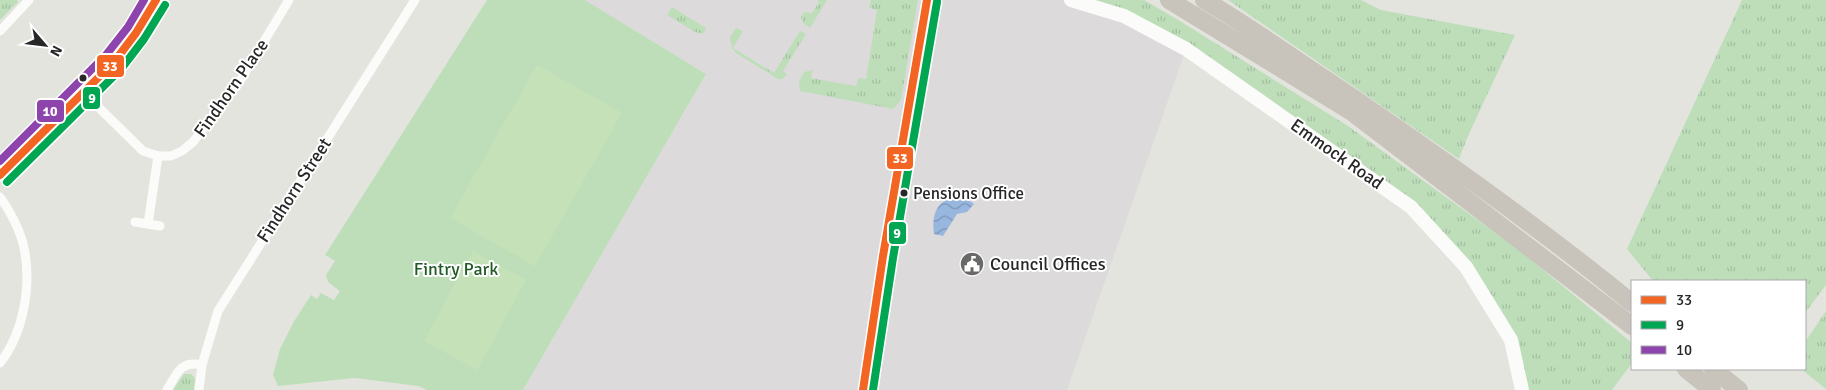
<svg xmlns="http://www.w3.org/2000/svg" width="1826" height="390" font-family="Signika,sans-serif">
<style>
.industrial{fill:#dddadc}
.grass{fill:url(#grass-tufts)}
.park{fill:#bedeba}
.pitch{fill:#c5e1b8}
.water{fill:url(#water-waves)}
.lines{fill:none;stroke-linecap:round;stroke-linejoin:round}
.street{stroke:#fbfbfa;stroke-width:9}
.secondary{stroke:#fbfbfa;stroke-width:14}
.highway{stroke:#c8c4bb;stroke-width:18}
.bus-1-casing{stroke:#fff;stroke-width:11}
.bus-2-casing{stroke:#fff;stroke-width:11}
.bus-3-casing{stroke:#fff;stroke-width:11}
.bus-1{stroke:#f26522;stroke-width:8}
.bus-2{stroke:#00a651;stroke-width:8}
.bus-3{stroke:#8e44ad;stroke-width:8}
.bus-dot{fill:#272727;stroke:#fff;stroke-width:2}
.labels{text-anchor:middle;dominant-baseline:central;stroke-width:4;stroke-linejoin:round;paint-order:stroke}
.bus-label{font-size:17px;fill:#272727;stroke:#fff;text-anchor:start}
.street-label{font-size:18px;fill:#272727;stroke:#fff}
.poi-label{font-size:18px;fill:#272727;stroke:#fff;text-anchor:start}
.park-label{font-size:18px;fill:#215a26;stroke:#fff}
.line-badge{stroke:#fff;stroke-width:2}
.badge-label{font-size:14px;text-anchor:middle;font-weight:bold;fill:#fff}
</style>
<defs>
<pattern id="grass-tufts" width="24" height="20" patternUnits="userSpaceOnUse" patternTransform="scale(1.25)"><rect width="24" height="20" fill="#bedeba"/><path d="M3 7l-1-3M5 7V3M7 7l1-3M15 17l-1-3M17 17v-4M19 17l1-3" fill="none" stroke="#a3bea0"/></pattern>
<pattern id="water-waves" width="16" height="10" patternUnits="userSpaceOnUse" patternTransform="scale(1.25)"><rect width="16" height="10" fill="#98b7df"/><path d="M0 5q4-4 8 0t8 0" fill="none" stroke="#7c95b5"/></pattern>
</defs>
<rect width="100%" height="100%" fill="#e4e4de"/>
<path class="industrial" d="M585,0H1071L1186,49L1067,390H523L706,74Z"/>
<g class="grass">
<path d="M0,0H17L18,2L0,20Z"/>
<path d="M817,0H827L810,28L803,23L801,17L804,12L812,13L819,2Z"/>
<path d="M871,0H918L901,100L893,109L800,91L799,81L804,72L813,70L811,78L856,86L858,78L866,79L877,10L869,8Z"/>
<path d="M1075,0H1144L1180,21L1348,126L1519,250L1632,343V363L1612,390H1528L1521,362L1427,215L1190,45Z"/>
<path d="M1228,0H1361L1381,10L1515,35L1468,136L1459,159Z"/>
<path d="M1742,0H1826V285L1805,313V281H1653L1627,249Z"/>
<path d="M672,7L706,28L703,34L695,32L667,15Z"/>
<path d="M736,28L743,31L733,48L774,73L800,31L806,34L783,71L787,74L783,79H778L736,53L732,48L730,37Z"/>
<path d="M1826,311V389L1801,369H1805V342Z"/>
<path d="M184,374H191L195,379L194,390H173Z"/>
</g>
<path class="park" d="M487,0H585L706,74L523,390H427L418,386L355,378L278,386L273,375L280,349L293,323L311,295L317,299L321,293L334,300L340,291L328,282L326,275L335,261L325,255Z"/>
<g class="pitch">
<path d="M537,65L622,113L535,266L450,218Z"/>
<path d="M473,251L526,280L477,370L424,341Z"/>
</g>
<path class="water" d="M962,195L974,204L967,212L957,214L943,236L934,234C931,211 939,198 962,195Z"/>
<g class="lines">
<g class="street">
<path d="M0,31L29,0"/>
<path d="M84,93L143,151L158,156H171L182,151L193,142L242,78L289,0"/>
<path d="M0,197C11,213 22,233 25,253C31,288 23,334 0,363"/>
<path d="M135,222L160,226"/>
<path d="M148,224L158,156"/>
<path d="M167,390C177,374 180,360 202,365"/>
<path d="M199,390L202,365L218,311L415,0"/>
<path d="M863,390L883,256L927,0"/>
</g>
<g class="secondary">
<path d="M1071,0L1124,16L1186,49L1411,207L1466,267L1511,340L1522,390"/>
<path d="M0,175L114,62L136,33L156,0"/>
</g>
<g class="highway">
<path d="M1169,0L1352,112L1632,326"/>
<path d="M1204,0C1247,25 1287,54 1328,81C1432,151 1535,224 1632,303"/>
<path d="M1686,369L1712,390"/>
<path d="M1713,369L1739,390"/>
</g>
<g class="bus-1-casing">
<g id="bus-1">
<path d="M0,175L114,62L136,33L156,0"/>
<path d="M863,390L883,256L927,0"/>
</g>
</g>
<g class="bus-2-casing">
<g id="bus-2">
<path d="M7,182L121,69L144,39L165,5"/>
<path d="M873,390L893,258L937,2"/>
</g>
</g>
<g class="bus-3-casing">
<path id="bus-3" d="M0,161L106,55L128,27L144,0"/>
</g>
<use href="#bus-1" class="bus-1"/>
<use href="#bus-2" class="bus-2"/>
<use href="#bus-3" class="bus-3"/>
</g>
<defs>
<g id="civic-disc" transform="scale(1.25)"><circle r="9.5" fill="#696967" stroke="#fff"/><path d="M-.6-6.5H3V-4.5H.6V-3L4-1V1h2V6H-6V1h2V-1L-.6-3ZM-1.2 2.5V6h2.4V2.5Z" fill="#fff"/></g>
</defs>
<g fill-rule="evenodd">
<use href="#civic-disc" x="972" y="264"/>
</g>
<g class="bus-dot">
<circle cx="83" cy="78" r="4.5"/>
<circle cx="904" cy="193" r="4.5"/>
</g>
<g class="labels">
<g class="bus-label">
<text x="913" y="193">Pensions Office</text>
</g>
<g class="street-label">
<text transform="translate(231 88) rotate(-55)">Findhorn Place</text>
<text transform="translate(1337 154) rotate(35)">Emmock Road</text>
<text transform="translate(294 190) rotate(-57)">Findhorn Street</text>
</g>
<g class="poi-label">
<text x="990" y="264">Council Offices</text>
</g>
<g class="park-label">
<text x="456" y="269">Fintry Park</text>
</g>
</g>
<g class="line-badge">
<rect x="96" y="54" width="29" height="24" rx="5" fill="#f26522"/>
<rect x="82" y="86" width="19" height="24" rx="5" fill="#00a651"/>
<rect x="36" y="99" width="29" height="24" rx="5" fill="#8e44ad"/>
<rect x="886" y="146" width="28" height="24" rx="5" fill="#f26522"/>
<rect x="888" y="221" width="19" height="24" rx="5" fill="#00a651"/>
</g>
<g class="badge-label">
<text x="110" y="71">33</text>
<text x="92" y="103">9</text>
<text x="50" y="116">10</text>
<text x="900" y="163">33</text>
<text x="897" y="238">9</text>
</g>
<rect x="1631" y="280" width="175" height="90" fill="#ffffff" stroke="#a9a9a9"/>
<rect x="1641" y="296" width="25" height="8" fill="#f26522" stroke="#a9a9a9"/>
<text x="1676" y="305" font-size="15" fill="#272727">33</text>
<rect x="1641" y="321" width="25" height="8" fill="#00a651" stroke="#a9a9a9"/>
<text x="1676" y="330" font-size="15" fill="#272727">9</text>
<rect x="1641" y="346" width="25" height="8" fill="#8e44ad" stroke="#a9a9a9"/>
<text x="1676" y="355" font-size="15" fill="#272727">10</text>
<g transform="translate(45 45) rotate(118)" stroke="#ffffff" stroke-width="4" paint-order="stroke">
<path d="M0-4L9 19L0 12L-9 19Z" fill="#272727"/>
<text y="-8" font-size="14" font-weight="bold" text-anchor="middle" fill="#272727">N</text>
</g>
</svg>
